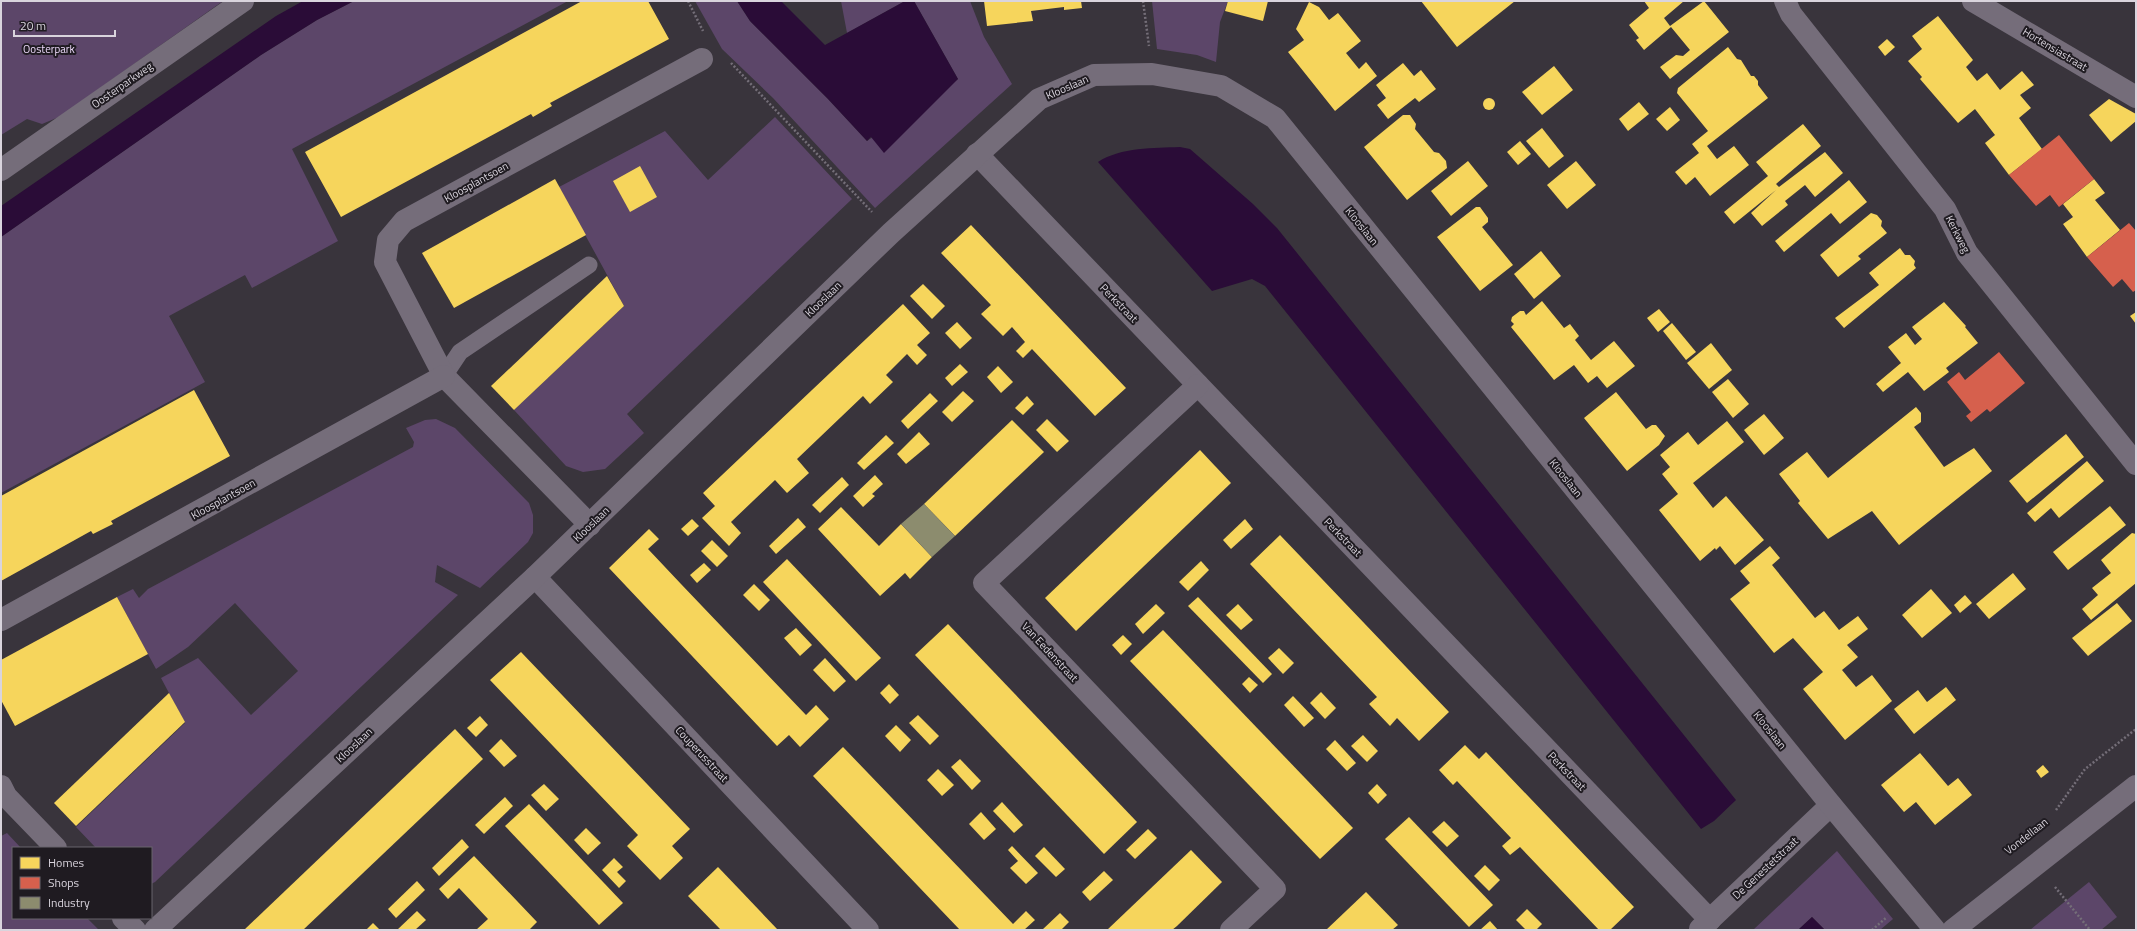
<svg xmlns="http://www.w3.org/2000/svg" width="2137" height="931" font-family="'Titillium Web',sans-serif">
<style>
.green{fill:#5c4669}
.water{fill:#2a0c37}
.homes{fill:#f6d55c}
.shops{fill:#d6604d}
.industry{fill:#8c8c6e}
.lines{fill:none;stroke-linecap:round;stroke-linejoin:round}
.path{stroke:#746e78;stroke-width:2.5;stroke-dasharray:2 2;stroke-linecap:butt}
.service{stroke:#756d7a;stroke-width:17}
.minor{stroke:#756d7a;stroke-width:22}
.tertiary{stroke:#756d7a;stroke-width:22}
.labels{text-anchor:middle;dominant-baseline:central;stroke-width:4;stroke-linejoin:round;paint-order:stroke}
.park-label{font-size:11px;fill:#ecd9f9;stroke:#1f1b21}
.street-label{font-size:11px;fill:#d9d4dd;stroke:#1f1b21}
</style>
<rect width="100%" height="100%" fill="#39343c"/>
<g class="green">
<path d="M1,1H223L59,117L42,124L27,119L1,135Z"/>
<path d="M354,1H568L292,149L338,241L252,288L245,275L169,316L205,382L1,493V237L261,55L317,20Z"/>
<path d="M695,1H737L750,21L828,99L867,141L958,79L914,1H970L984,37L1012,84L875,208L773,98L722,49Z"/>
<path d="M841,1H905L847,33Z"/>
<path d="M1152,1H1228L1220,22L1216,62L1197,55L1157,49Z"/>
<path d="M775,117L852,199L627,414L644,433L605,469L583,472L566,466L514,410L624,306L559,187L665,131L708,180Z"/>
<path d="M436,419L455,428L529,503L533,515V533L528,542L480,588L437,565L435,582L458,595L155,882L151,884V848H96L76,827L185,723L161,678L198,658L251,715L298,671L235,603L188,647L156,669L117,597L133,589L139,598L148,589L413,447L414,442L406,428L425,420Z"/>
<path d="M7,833L21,848H13V918H87L99,930H1V836Z"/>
<path d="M1837,851L1893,919L1880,930H1825L1812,917L1798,930H1753Z"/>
<path d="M2089,882L2117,917L2101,930H2030Z"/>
</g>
<g class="water">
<path d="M303,1H354L317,20L261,55L1,237V206L276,16Z"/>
<path d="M737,1H781L825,45L905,1H914L958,79L884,153L871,137L867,141L828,99L750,21Z"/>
<path d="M1180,147L1190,149L1253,204L1277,228L1736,800L1714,821L1701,829L1265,286L1252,279L1212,291L1098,162C1121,147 1154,148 1180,147Z"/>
<path d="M1812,917L1825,930H1798Z"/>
</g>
<g class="homes">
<path d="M582,1H648L669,39L550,103L552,106L533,117L531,114L341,217L305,152Z"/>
<path d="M984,1H1081L1082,8L1064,10V7L1031,11L1033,21L987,26Z"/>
<path d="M1228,1H1268L1263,21L1225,11Z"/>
<path d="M1421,1H1515L1457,47Z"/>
<path d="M1644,1H1684L1664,18L1670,26L1704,1L1729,32L1670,79L1660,67L1676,55L1683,56L1690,50L1671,27L1644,50L1636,40L1639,38L1629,25L1649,8Z"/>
<path d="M1309,2L1319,7L1329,20L1338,13L1361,41L1346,53L1359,69L1366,62L1377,76L1335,111L1288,52L1304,40L1296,29Z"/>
<path d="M1938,16L1973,60L1966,67L1977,81L1987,73L2000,90L2022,71L2034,85L2020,95L2031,108L2019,118L2042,149L2009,175L1985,143L1995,135L1975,109L1958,123L1920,79L1922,77L1908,61L1922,49L1912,36Z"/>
<path d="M1887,39L1895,47L1885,56L1878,47Z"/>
<path d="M1728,47L1737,59L1741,60L1751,76H1754L1758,81V85L1768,98L1707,146L1717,159L1734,146L1749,165L1710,196L1695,177L1686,185L1675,172L1699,153L1692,144L1708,131L1677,93L1678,88Z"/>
<path d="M1403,63L1414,76L1421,70L1436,89L1419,102L1415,98L1388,119L1377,105L1386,98L1376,85Z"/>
<path d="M1554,66L1573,90L1542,115L1522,92Z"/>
<circle cx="1489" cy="104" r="6"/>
<path d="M2109,99L2136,114V121L2111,142L2089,115Z"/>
<path d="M1639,102L1649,114L1628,131L1619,119Z"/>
<path d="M1670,107L1680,120L1667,131L1656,119Z"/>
<path d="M1403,115H1410L1416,124L1415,129L1434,152L1439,153L1446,161L1447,168L1407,200L1364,147Z"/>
<path d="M1803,124L1821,146L1776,184L1779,187L1825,152L1843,173L1815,197L1805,185L1785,201L1788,205L1762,226L1751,213L1776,190L1734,224L1724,212L1768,176L1756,162Z"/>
<path d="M1542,128L1564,156L1549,168L1526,141Z"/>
<path d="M1520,141L1531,154L1518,165L1507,152Z"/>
<path d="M1468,161L1488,186L1451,216L1431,191Z"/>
<path d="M1576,161L1596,185L1567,209L1547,185Z"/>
<path d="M640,166L657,197L630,212L613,181Z"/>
<path d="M555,179L586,235L454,308L422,253Z"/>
<path d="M2094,179L2105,193L2095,200L2120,230L2087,257L2063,224L2073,217L2063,204Z"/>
<path d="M1849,180L1867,202L1840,224L1831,213L1784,252L1775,241Z"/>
<path d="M1476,207H1480L1488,218V222L1482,227L1513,265L1480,291L1437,237Z"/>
<path d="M1871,213L1877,215L1882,221L1881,226L1887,233L1858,256L1861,259L1838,277L1820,255Z"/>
<path d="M971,225L1126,388L1095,416L1032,349L1023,358L1016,351L1025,342L1012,327L1003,336L981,314L991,305L941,253Z"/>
<path d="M1900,248L1905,255H1910L1915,261L1914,265L1916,268L1844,328L1835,318L1879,285L1869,273Z"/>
<path d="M1541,251L1561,276L1534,299L1514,274Z"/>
<path d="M607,276L624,306L514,410L491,386Z"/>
<path d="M923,284L945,306L932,319L910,296Z"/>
<path d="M1542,301L1564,328L1570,324L1579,336L1575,340L1591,360L1614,341L1635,366L1607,388L1597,376L1588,383L1574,365L1554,380L1511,327L1514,324L1511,321L1512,317L1520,311H1524L1526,315Z"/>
<path d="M1944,302L1966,326L1965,327L1978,343L1946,368L1949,372L1924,391L1908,372L1883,392L1876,384L1901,363L1888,347L1906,333L1915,345L1922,339L1912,327Z"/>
<path d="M903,304L930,333L917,345L927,355L917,365L907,354L886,375L893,382L870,404L863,396L797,459L809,473L787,493L775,480L731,522L741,533L729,546L702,518L715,506L703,493Z"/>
<path d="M1659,309L1670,322L1658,332L1647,318Z"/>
<path d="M2136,312V324L2130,316Z"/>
<path d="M957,322L972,338L960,349L945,333Z"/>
<path d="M1672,323L1696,352L1686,360L1663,331Z"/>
<path d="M1711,343L1732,370L1709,389L1687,363Z"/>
<path d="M960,364L968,372L952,386L945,378Z"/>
<path d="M998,366L1013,382L1001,393L987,377Z"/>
<path d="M1728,379L1749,404L1733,418L1712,392Z"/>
<path d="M194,390L230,456L111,521L113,524L93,534L91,531L1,581V496Z"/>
<path d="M963,391L974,401L952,422L942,412Z"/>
<path d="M1616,392L1646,429L1652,425H1656L1665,436L1659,445L1627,471L1584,418Z"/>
<path d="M930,393L938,401L908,429L901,421Z"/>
<path d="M1027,396L1034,404L1023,415L1015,408Z"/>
<path d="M1916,407L1921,413V422L1914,427L1944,467L1974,448L1992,471L1899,545L1872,511L1828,539L1798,503L1800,501L1779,474L1807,452L1828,478Z"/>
<path d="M1764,414L1784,438L1764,455L1744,430Z"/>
<path d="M1047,419L1069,441L1057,452L1036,430Z"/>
<path d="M1012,420L1044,452L955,536L924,504Z"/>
<path d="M1727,421L1744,442L1693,483L1713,508L1726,496L1764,540L1735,565L1720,546L1716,550L1715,548L1700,561L1659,510L1678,494L1662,474L1670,467L1660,455L1688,432L1698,445Z"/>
<path d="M919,432L930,444L906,464L897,454Z"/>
<path d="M2066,434L2084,457L2027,503L2009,481Z"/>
<path d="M886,435L894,443L864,470L857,463Z"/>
<path d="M1200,450L1231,483L1076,631L1045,598Z"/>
<path d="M2087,461L2104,481L2059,518L2051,508L2035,522L2027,513Z"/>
<path d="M875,475L883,484L872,494L875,496L863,507L853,496Z"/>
<path d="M842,477L849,485L820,513L812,505Z"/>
<path d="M2110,506L2126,525L2068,570L2053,552Z"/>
<path d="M841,507L879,546L901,524L932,557L910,579L905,573L880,596L818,529Z"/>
<path d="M798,518L806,527L776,554L769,546Z"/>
<path d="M692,519L699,526L688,536L681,529Z"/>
<path d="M1245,519L1253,529L1231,549L1223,540Z"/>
<path d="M649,529L659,539L648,549L681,584L806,715L816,705L829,719L800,747L789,735L777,746L609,568Z"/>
<path d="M2132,533L2136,534V583L2091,620L2082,609L2098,595L2092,588L2111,573L2101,560Z"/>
<path d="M1280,535L1449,712L1419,741L1397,718L1390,726L1369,704L1377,697L1250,564Z"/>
<path d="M712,540L728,556L717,567L701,551Z"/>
<path d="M1770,546L1780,558L1772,565L1815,618L1824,611L1839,630L1858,616L1868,629L1847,645L1858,657L1842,670L1856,687L1872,675L1892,701L1845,740L1803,689L1823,672L1793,638L1774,653L1730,599L1750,583L1740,571Z"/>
<path d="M787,559L881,658L856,681L763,582Z"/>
<path d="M1201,561L1209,570L1188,591L1179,582Z"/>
<path d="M704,563L711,570L697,583L690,575Z"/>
<path d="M2013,573L2026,589L1989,619L1976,604Z"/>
<path d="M754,584L770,600L759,611L743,595Z"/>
<path d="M1931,589L1952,613L1922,638L1902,615Z"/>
<path d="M1965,595L1972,603L1960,613L1954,605Z"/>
<path d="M117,597L148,654L15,726L1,700V660Z"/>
<path d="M1198,597L1272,674L1263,683L1188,606Z"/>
<path d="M2117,603L2132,621L2088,656L2072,638Z"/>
<path d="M1156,604L1165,613L1143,634L1135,624Z"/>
<path d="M1238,604L1253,620L1241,630L1226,615Z"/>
<path d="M948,624L1137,822L1104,854L915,655Z"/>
<path d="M796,628L812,645L800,656L784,638Z"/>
<path d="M1163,630L1353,828L1320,859L1130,661Z"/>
<path d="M1123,635L1132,644L1121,655L1112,645Z"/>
<path d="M1279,648L1294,663L1283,674L1268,658Z"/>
<path d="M521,652L690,829L672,846L683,858L660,880L627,846L638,835L490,680Z"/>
<path d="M825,658L846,681L834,692L813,670Z"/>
<path d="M1249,677L1258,685L1250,693L1242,684Z"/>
<path d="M889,684L899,695L890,704L880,693Z"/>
<path d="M1946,687L1956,700L1914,734L1894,709L1918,690L1927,702Z"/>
<path d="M1321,692L1336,708L1325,719L1310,703Z"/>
<path d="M169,693L185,722L76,826L54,803Z"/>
<path d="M1293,696L1314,718L1304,727L1284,705Z"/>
<path d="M918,715L939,736L930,745L909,723Z"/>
<path d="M480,716L488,725L476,737L467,728Z"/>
<path d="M896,725L911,740L900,752L885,736Z"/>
<path d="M455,729L483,759L461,780L303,930H244Z"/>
<path d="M1363,735L1378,751L1367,762L1351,746Z"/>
<path d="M501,739L517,756L504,767L489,751Z"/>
<path d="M1335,740L1356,763L1347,771L1326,749Z"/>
<path d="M1465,745L1479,759L1486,752L1634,907L1610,930H1599L1520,847L1510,855L1502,846L1511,838L1457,781L1453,785L1439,770Z"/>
<path d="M843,747L1013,924L1026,911L1035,920L1024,930H960L813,776Z"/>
<path d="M1920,753L1948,786L1958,778L1972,795L1935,825L1916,802L1904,812L1881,785Z"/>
<path d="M960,759L981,781L972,790L951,767Z"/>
<path d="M2043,765L2049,772L2041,778L2036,771Z"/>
<path d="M938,769L954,785L942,796L927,780Z"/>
<path d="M544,784L559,799L546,811L531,795Z"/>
<path d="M1377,784L1387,795L1378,804L1368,793Z"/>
<path d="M505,797L513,806L484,834L475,825Z"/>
<path d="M1002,802L1023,825L1014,833L993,811Z"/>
<path d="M529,804L623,903L599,925L505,826Z"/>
<path d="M981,812L996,829L984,840L969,824Z"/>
<path d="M1409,817L1493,905L1469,927L1385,839Z"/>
<path d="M1444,821L1459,836L1447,847L1432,832Z"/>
<path d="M586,828L601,843L588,855L574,840Z"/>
<path d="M1148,829L1157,838L1135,859L1126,850Z"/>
<path d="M462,839L469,847L439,876L432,868Z"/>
<path d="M1012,846L1038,873L1026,884L1010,868L1018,861L1008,850Z"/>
<path d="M1044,847L1065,869L1056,877L1035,856Z"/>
<path d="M1191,850L1222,882L1177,926L1172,930H1107Z"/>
<path d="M474,856L537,922L529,930H476L488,919L459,888L448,899L439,889Z"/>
<path d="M614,858L623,867L617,872L626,881L619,888L602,870Z"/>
<path d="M1485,865L1500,880L1489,891L1474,876Z"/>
<path d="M718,867L740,890L778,930H721L688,896Z"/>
<path d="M1104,871L1113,880L1090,901L1082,892Z"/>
<path d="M417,881L425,890L396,918L388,909Z"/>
<path d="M1366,892L1398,925L1392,930H1326Z"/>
<path d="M1527,909L1542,924L1536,930H1526L1516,920Z"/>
<path d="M417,911L426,920L415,930H397Z"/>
<path d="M1060,913L1069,922L1061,930H1042Z"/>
<path d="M1490,921L1498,930H1480Z"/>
<path d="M373,923L380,930H366Z"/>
</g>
<g class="shops">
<path d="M2059,135L2094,179L2059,207L2050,195L2036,206L2009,175Z"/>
<path d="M2129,223L2136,231V290L2133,292L2122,279L2113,287L2087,257Z"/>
<path d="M1999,352L2025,383L1990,412L1987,409L1971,422L1966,416L1971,412L1947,382L1959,372L1965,380Z"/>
</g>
<path class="industry" d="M924,504L955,536L932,557L901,524Z"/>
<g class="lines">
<g class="path">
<path d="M688,1L703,31"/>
<path d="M1143,1L1149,46"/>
<path d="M731,63L872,212"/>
<path d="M2056,810L2085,769L2136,729"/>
<path d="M2055,887L2090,930"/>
<path d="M1872,930L1887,917"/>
</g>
<path class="service" d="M444,376L460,352L589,265"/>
<g class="minor">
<path d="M1785,1L1791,14L1945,209L1967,253L2136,464"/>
<path d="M1973,1L2136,97"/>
<path d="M977,154L1710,920"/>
<path d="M1,170L243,1"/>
<path d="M1198,385L984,583L1275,889L1231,930"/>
<path d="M590,525L444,376L385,262L388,240L404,221L702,59"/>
<path d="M535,577L868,930"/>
<path d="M1,620L444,376"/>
<path d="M1,786L6,796L56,848"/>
<path d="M123,918L135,930"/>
<path d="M1700,929L1831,805"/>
<path d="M155,930L535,577L891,233L1039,99L1094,75L1152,74L1221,86L1275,118L1831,805L1935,930"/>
</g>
<path class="tertiary" d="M1953,930L2136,786"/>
</g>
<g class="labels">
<g class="park-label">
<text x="49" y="49">Oosterpark</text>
</g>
<g class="street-label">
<text transform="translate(2055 49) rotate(31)">Hortensiastraat</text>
<text transform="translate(122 85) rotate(-35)">Oosterparkweg</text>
<text transform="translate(1067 87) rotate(-24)">Klooslaan</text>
<text transform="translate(476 182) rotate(-29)">Kloosplantsoen</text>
<text transform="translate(1362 226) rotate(51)">Klooslaan</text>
<text transform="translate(1958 234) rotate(63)">Kerkweg</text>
<text transform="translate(823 299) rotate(-44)">Klooslaan</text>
<text transform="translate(1119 303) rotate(46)">Perkstraat</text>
<text transform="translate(1566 478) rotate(51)">Klooslaan</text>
<text transform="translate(223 499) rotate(-29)">Kloosplantsoen</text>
<text transform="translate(591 524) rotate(-44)">Klooslaan</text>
<text transform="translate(1343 537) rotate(46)">Perkstraat</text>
<text transform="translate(1050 652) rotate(47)">Van Eedenstraat</text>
<text transform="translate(1770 730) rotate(51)">Klooslaan</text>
<text transform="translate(354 745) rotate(-43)">Klooslaan</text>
<text transform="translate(702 754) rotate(47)">Couperusstraat</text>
<text transform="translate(1567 771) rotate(46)">Perkstraat</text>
<text transform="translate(2026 836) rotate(-38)">Vondellaan</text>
<text transform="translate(1765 868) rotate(-43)">De Genestetstraat</text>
</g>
</g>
<rect width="2137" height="931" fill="none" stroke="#d9d4dd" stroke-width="4"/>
<rect x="12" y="847" width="140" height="72" fill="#1f1b21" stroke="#69656c"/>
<rect x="20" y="857" width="20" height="12" fill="#f6d55c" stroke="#69656c"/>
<text x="48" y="867" font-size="12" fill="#d9d4dd">Homes</text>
<rect x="20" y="877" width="20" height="12" fill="#d6604d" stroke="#69656c"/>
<text x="48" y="887" font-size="12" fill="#d9d4dd">Shops</text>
<rect x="20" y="897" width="20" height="12" fill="#8c8c6e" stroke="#69656c"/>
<text x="48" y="907" font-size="12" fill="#d9d4dd">Industry</text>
<path d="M14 30v6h101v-6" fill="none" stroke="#d9d4dd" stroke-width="2"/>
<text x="20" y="30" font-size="12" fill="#d9d4dd" stroke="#1f1b21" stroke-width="3" paint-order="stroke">20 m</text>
</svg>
